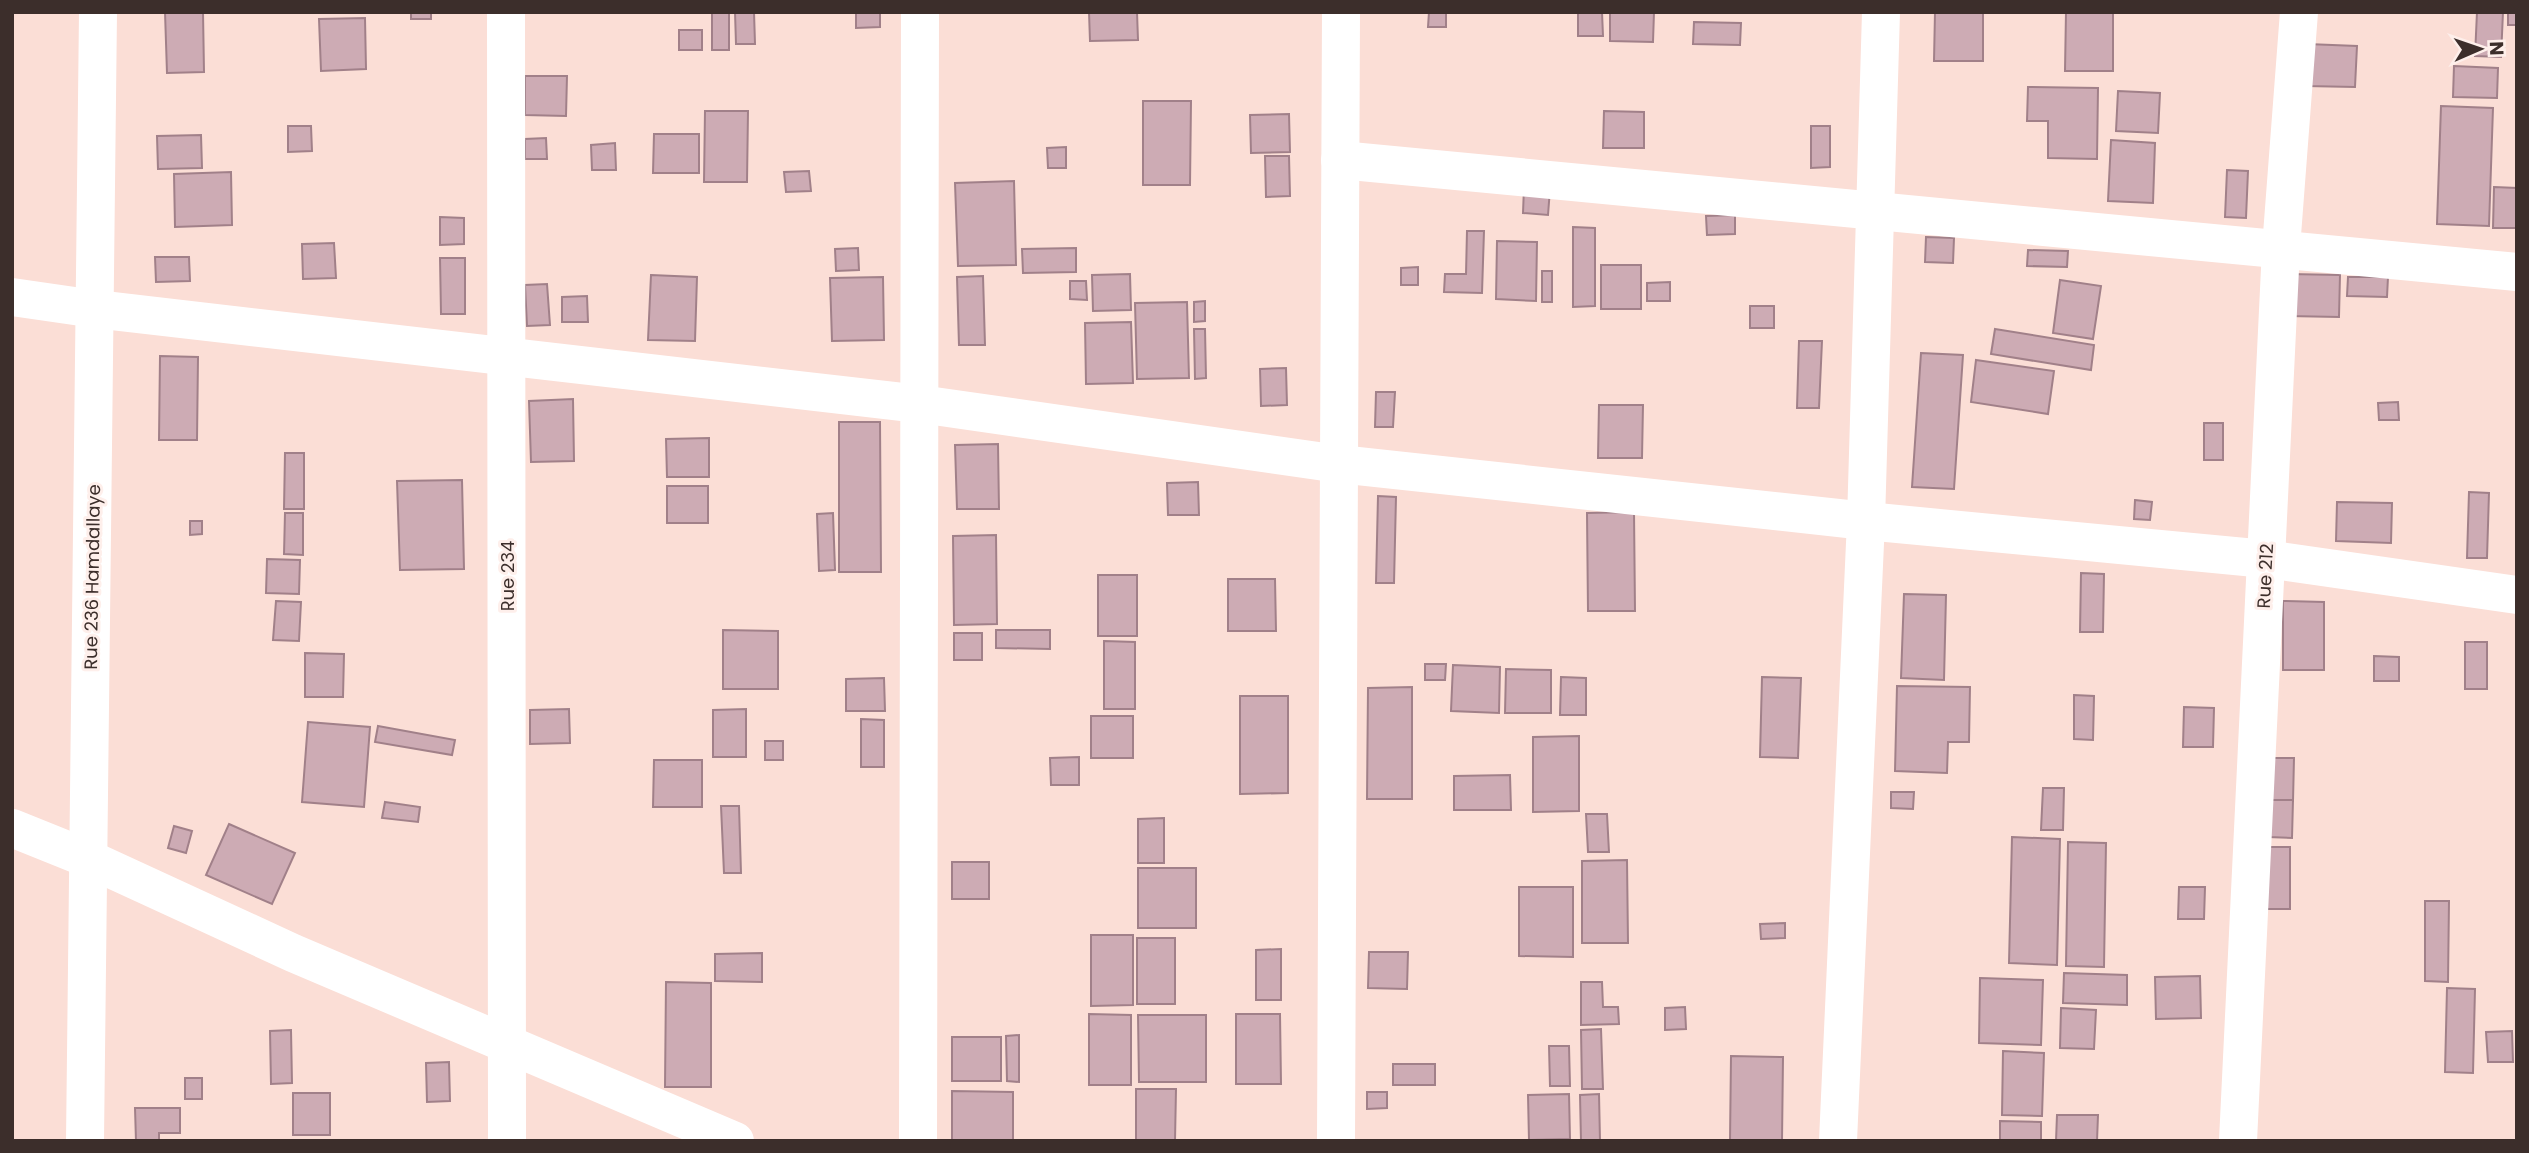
<svg xmlns="http://www.w3.org/2000/svg" width="2529" height="1153" font-family="Poppins,sans-serif">
<style>
.building{fill:#cdabb4;stroke:#a18089;stroke-width:2}
.lines{fill:none;stroke-linecap:round;stroke-linejoin:round}
.street{stroke:#fff;stroke-width:38}
.labels{text-anchor:middle;dominant-baseline:central;stroke-width:6;stroke-linejoin:round;paint-order:stroke}
.street-label{font-size:18px;fill:#3c2e2b;stroke:#feefeb}
</style>
<rect width="100%" height="100%" fill="#fbded6"/>
<g class="building">
<path d="M165,12H203L204,72L167,73Z"/>
<rect x="411" y="12" width="20" height="7"/>
<rect x="712" y="12" width="17" height="38"/>
<path d="M735,12H754L755,44H736Z"/>
<path d="M856,12H880V27L856,28Z"/>
<path d="M1089,12H1137L1138,40L1090,41Z"/>
<path d="M1429,12H1446V27H1428Z"/>
<path d="M1578,12H1602L1603,36H1578Z"/>
<path d="M1610,12H1654L1653,42L1610,41Z"/>
<path d="M1935,12H1983V61H1934Z"/>
<path d="M2066,12H2113V71H2065Z"/>
<path d="M2477,12H2503L2501,57L2475,56Z"/>
<rect x="2508" y="12" width="9" height="13"/>
<path d="M365,18L366,69L321,71L319,19Z"/>
<path d="M1694,22L1741,23L1740,45L1693,44Z"/>
<rect x="679" y="30" width="23" height="20"/>
<path d="M2307,44L2357,46L2355,87L2306,86Z"/>
<path d="M2454,66L2498,68L2497,98L2453,97Z"/>
<path d="M525,76H567L566,116L525,115Z"/>
<path d="M2028,87L2098,88L2097,159L2048,158V121H2027Z"/>
<path d="M2118,91L2160,93L2158,133L2116,131Z"/>
<path d="M1143,101H1191L1190,185H1143Z"/>
<path d="M2441,106L2493,108L2489,226L2437,224Z"/>
<path d="M705,111H748L747,182H704Z"/>
<path d="M1604,111L1644,112V148H1603Z"/>
<path d="M1289,114L1290,152L1251,153L1250,115Z"/>
<path d="M288,126H311L312,151L288,152Z"/>
<path d="M1811,126H1830V167L1811,168Z"/>
<path d="M654,134H699V173H653Z"/>
<path d="M201,135L202,168L158,169L157,136Z"/>
<path d="M546,138L547,159H525V139Z"/>
<path d="M2111,140L2155,143L2153,203L2108,201Z"/>
<path d="M615,143L616,170H592L591,145Z"/>
<path d="M1066,147V168H1048L1047,148Z"/>
<path d="M1265,156H1289L1290,196L1266,197Z"/>
<path d="M2227,170L2248,171L2246,218L2225,217Z"/>
<path d="M809,171L811,191L786,192L784,172Z"/>
<path d="M231,172L232,225L175,227L174,174Z"/>
<path d="M1014,181L1016,265L958,266L955,183Z"/>
<path d="M1524,187L1550,189L1548,215L1523,213Z"/>
<path d="M2494,187L2517,188V228H2493Z"/>
<path d="M1735,215V234L1707,235L1706,216Z"/>
<path d="M440,217L464,218V244L440,245Z"/>
<path d="M1573,227L1595,228V306L1573,307Z"/>
<path d="M1467,231H1484L1482,293L1444,292L1445,274H1466Z"/>
<path d="M1926,237L1954,238L1953,263L1925,262Z"/>
<path d="M1497,241L1537,242L1536,301L1496,299Z"/>
<path d="M334,243L336,278L303,279L302,244Z"/>
<path d="M858,248L859,270L836,271L835,249Z"/>
<path d="M1076,248V272L1023,273L1022,249Z"/>
<path d="M2028,250L2068,251L2067,267L2027,266Z"/>
<path d="M155,257H189L190,281L156,282Z"/>
<path d="M440,258H465V314H441Z"/>
<rect x="1601" y="265" width="40" height="44"/>
<path d="M1418,267V285H1401V268Z"/>
<rect x="1542" y="271" width="10" height="31"/>
<path d="M1130,274L1131,310L1093,311L1092,275Z"/>
<path d="M2289,274L2340,275L2339,317L2288,316Z"/>
<path d="M651,275L697,277L695,341L648,340Z"/>
<path d="M983,276L985,345H959L957,277Z"/>
<path d="M883,277L884,340L832,341L830,278Z"/>
<path d="M2348,277H2388L2387,297L2347,296Z"/>
<path d="M2060,280L2101,286L2093,339L2053,333Z"/>
<path d="M1070,281H1086L1087,300L1070,299Z"/>
<path d="M1670,282V301H1647V283Z"/>
<path d="M547,284L550,325L527,326L525,285Z"/>
<path d="M587,296L588,322H562V297Z"/>
<path d="M1205,301V321L1194,322V302Z"/>
<path d="M1187,302L1189,378L1137,379L1135,303Z"/>
<rect x="1750" y="306" width="24" height="22"/>
<path d="M1131,322L1133,383L1086,384L1085,323Z"/>
<path d="M1194,329H1205L1206,378L1195,379Z"/>
<path d="M1995,329L2094,345L2091,370L1991,354Z"/>
<path d="M1799,341H1822L1819,408H1797Z"/>
<path d="M1921,353L1963,355L1954,489L1912,487Z"/>
<path d="M160,356L198,357L197,440H159Z"/>
<path d="M1976,360L2054,371L2048,414L1971,402Z"/>
<path d="M1286,368L1287,405L1261,406L1260,369Z"/>
<path d="M1376,392H1395L1393,427H1375Z"/>
<path d="M573,399L574,461L531,462L529,401Z"/>
<path d="M2398,402L2399,420H2379L2378,403Z"/>
<path d="M1599,405H1643L1642,458H1598Z"/>
<path d="M839,422H880L881,572H839Z"/>
<rect x="2204" y="423" width="19" height="37"/>
<path d="M709,438V477H667L666,439Z"/>
<path d="M998,444L999,509H957L955,445Z"/>
<path d="M285,453H304V509H284Z"/>
<path d="M462,480L464,569L400,570L397,481Z"/>
<path d="M1198,482L1199,515H1168L1167,483Z"/>
<rect x="667" y="486" width="41" height="37"/>
<path d="M2469,492L2489,493L2487,558H2467Z"/>
<path d="M1378,496L1396,497L1394,583H1376Z"/>
<path d="M2135,500L2152,502L2150,520L2134,519Z"/>
<path d="M2337,502L2392,503L2391,543L2336,541Z"/>
<path d="M1634,512L1635,611H1588L1587,513Z"/>
<path d="M285,513H303V555L284,554Z"/>
<path d="M833,513L835,570L819,571L817,514Z"/>
<path d="M190,521H202V534L190,535Z"/>
<path d="M996,535L997,624L954,625L953,536Z"/>
<path d="M267,559L300,560L299,594L266,593Z"/>
<path d="M2081,573L2104,574L2103,632H2080Z"/>
<rect x="1098" y="575" width="39" height="61"/>
<path d="M1228,579H1275L1276,631H1228Z"/>
<path d="M1904,594L1946,595L1944,680L1901,678Z"/>
<path d="M276,601L301,602L299,641L273,640Z"/>
<path d="M2283,601L2324,602V670H2283Z"/>
<path d="M723,630L778,631V689H723Z"/>
<path d="M996,630H1050V649L996,648Z"/>
<rect x="954" y="633" width="28" height="27"/>
<path d="M1104,641L1135,642V709H1104Z"/>
<rect x="2465" y="642" width="22" height="47"/>
<path d="M305,653L344,654L343,697H305Z"/>
<path d="M2374,656L2399,657V681H2374Z"/>
<path d="M1425,664H1446L1445,680H1425Z"/>
<path d="M1453,665L1500,667L1499,713L1451,711Z"/>
<path d="M1506,669L1551,670V713H1505Z"/>
<path d="M1561,677L1586,678V715H1560Z"/>
<path d="M1762,677L1801,678L1798,758L1760,757Z"/>
<path d="M884,678L885,711H846V679Z"/>
<path d="M1897,686L1970,687L1969,742H1948L1947,773L1895,771Z"/>
<path d="M1412,687V799H1367L1368,688Z"/>
<path d="M2074,695L2094,696L2093,740L2074,739Z"/>
<path d="M1240,696H1288V793L1240,794Z"/>
<path d="M2184,707L2214,708L2213,747H2183Z"/>
<path d="M569,709L570,743L530,744V710Z"/>
<path d="M746,709V757H713V710Z"/>
<rect x="1091" y="716" width="42" height="42"/>
<path d="M861,719L884,720V767H861Z"/>
<path d="M308,722L370,727L364,807L302,802Z"/>
<path d="M378,726L455,740L452,755L375,742Z"/>
<path d="M1579,736V811L1533,812V737Z"/>
<rect x="765" y="741" width="18" height="19"/>
<path d="M1079,757V785H1051L1050,758Z"/>
<path d="M2270,758H2294L2293,801L2268,800Z"/>
<path d="M654,760H702V807H653Z"/>
<path d="M1510,775L1511,810H1454V776Z"/>
<path d="M2043,788H2064L2063,830H2041Z"/>
<path d="M1891,792H1914L1913,809L1891,808Z"/>
<path d="M2268,800H2293L2292,838L2268,837Z"/>
<path d="M385,802L420,807L418,822L382,818Z"/>
<path d="M721,806H739L741,873H724Z"/>
<path d="M1586,814H1607L1609,852H1588Z"/>
<path d="M1164,818V863H1138V819Z"/>
<path d="M229,824L295,853L272,904L206,875Z"/>
<path d="M174,826L192,831L186,853L168,848Z"/>
<path d="M2012,837L2060,839L2057,965L2009,963Z"/>
<path d="M2068,842L2106,843L2104,967L2066,966Z"/>
<rect x="2266" y="847" width="24" height="62"/>
<path d="M1627,860L1628,943H1582V861Z"/>
<rect x="952" y="862" width="37" height="37"/>
<rect x="1138" y="868" width="58" height="60"/>
<path d="M1519,887H1573V957L1519,956Z"/>
<path d="M2179,887H2205L2204,919H2178Z"/>
<path d="M2425,901H2449L2448,982L2425,981Z"/>
<path d="M1785,923V938L1761,939L1760,924Z"/>
<path d="M1091,935H1133V1005L1091,1006Z"/>
<rect x="1137" y="938" width="38" height="66"/>
<path d="M1281,949V1000H1256V950Z"/>
<path d="M1369,952H1408L1407,989L1368,988Z"/>
<path d="M762,953V982L715,981V954Z"/>
<path d="M2064,973L2127,975V1005L2063,1003Z"/>
<path d="M2200,976L2201,1018L2156,1019L2155,977Z"/>
<path d="M1980,978L2043,980L2041,1045L1979,1043Z"/>
<path d="M666,982L711,983V1087H665Z"/>
<path d="M1581,982H1602L1603,1007H1618L1619,1024L1581,1025Z"/>
<path d="M2447,988L2475,989L2473,1073L2445,1072Z"/>
<path d="M1685,1007L1686,1029L1665,1030V1008Z"/>
<path d="M2061,1008L2096,1010L2094,1049L2060,1048Z"/>
<path d="M1089,1014L1131,1015V1085H1089Z"/>
<path d="M1236,1014H1280L1281,1084H1236Z"/>
<path d="M1138,1015H1206V1082H1139Z"/>
<path d="M1601,1029L1603,1089H1582L1581,1030Z"/>
<path d="M291,1030L292,1083L271,1084L270,1031Z"/>
<path d="M2512,1031L2513,1062H2488L2486,1032Z"/>
<path d="M1019,1035V1082L1007,1081L1006,1036Z"/>
<rect x="952" y="1037" width="49" height="44"/>
<path d="M1549,1046H1569L1570,1086H1550Z"/>
<path d="M2003,1051L2044,1053L2042,1116L2002,1115Z"/>
<path d="M1731,1056L1783,1057L1782,1141H1730Z"/>
<path d="M449,1062L450,1101L427,1102L426,1063Z"/>
<rect x="1393" y="1064" width="42" height="21"/>
<rect x="185" y="1078" width="17" height="21"/>
<path d="M1136,1089H1176L1175,1141H1136Z"/>
<path d="M952,1091L1013,1092V1141H952Z"/>
<path d="M1367,1092H1387V1108L1367,1109Z"/>
<rect x="293" y="1093" width="37" height="42"/>
<path d="M1569,1094L1570,1139L1529,1140L1528,1095Z"/>
<path d="M1599,1094L1600,1141H1581L1580,1095Z"/>
<path d="M135,1108H180V1133H159V1141H136Z"/>
<path d="M2057,1115H2098L2097,1141H2056Z"/>
<path d="M2000,1121L2041,1122V1141H2000Z"/>
</g>
<g class="lines">
<g class="street">
<path d="M506,12L507,1141"/>
<path d="M1340,160L2517,272"/>
<path d="M12,297L95,309L920,404L1339,464L1866,521L2266,559L2517,595"/>
<path d="M12,828L89,859L293,953L735,1141"/>
<path d="M85,1141L98,12"/>
<path d="M918,1141L920,12"/>
<path d="M1336,1141L1341,12"/>
<path d="M1838,1141L1866,521L1881,12"/>
<path d="M2238,1141L2281,248L2299,12"/>
</g>
</g>
<g class="labels">
<g class="street-label">
<text transform="translate(507 576) rotate(-90)">Rue 234</text>
<text transform="translate(2265 576) rotate(-87)">Rue 212</text>
<text transform="translate(92 577) rotate(-89)">Rue 236 Hamdallaye</text>
</g>
</g>
<rect width="2529" height="1153" fill="none" stroke="#3c2e2b" stroke-width="28"/>
<g transform="translate(2480 49) rotate(88)" stroke="#feefeb" stroke-width="5" paint-order="stroke">
<path d="M0-5L12 26L0 18L-12 26Z" fill="#3c2e2b"/>
<text y="-10" font-size="19" font-weight="bold" text-anchor="middle" fill="#3c2e2b">N</text>
</g>
</svg>
